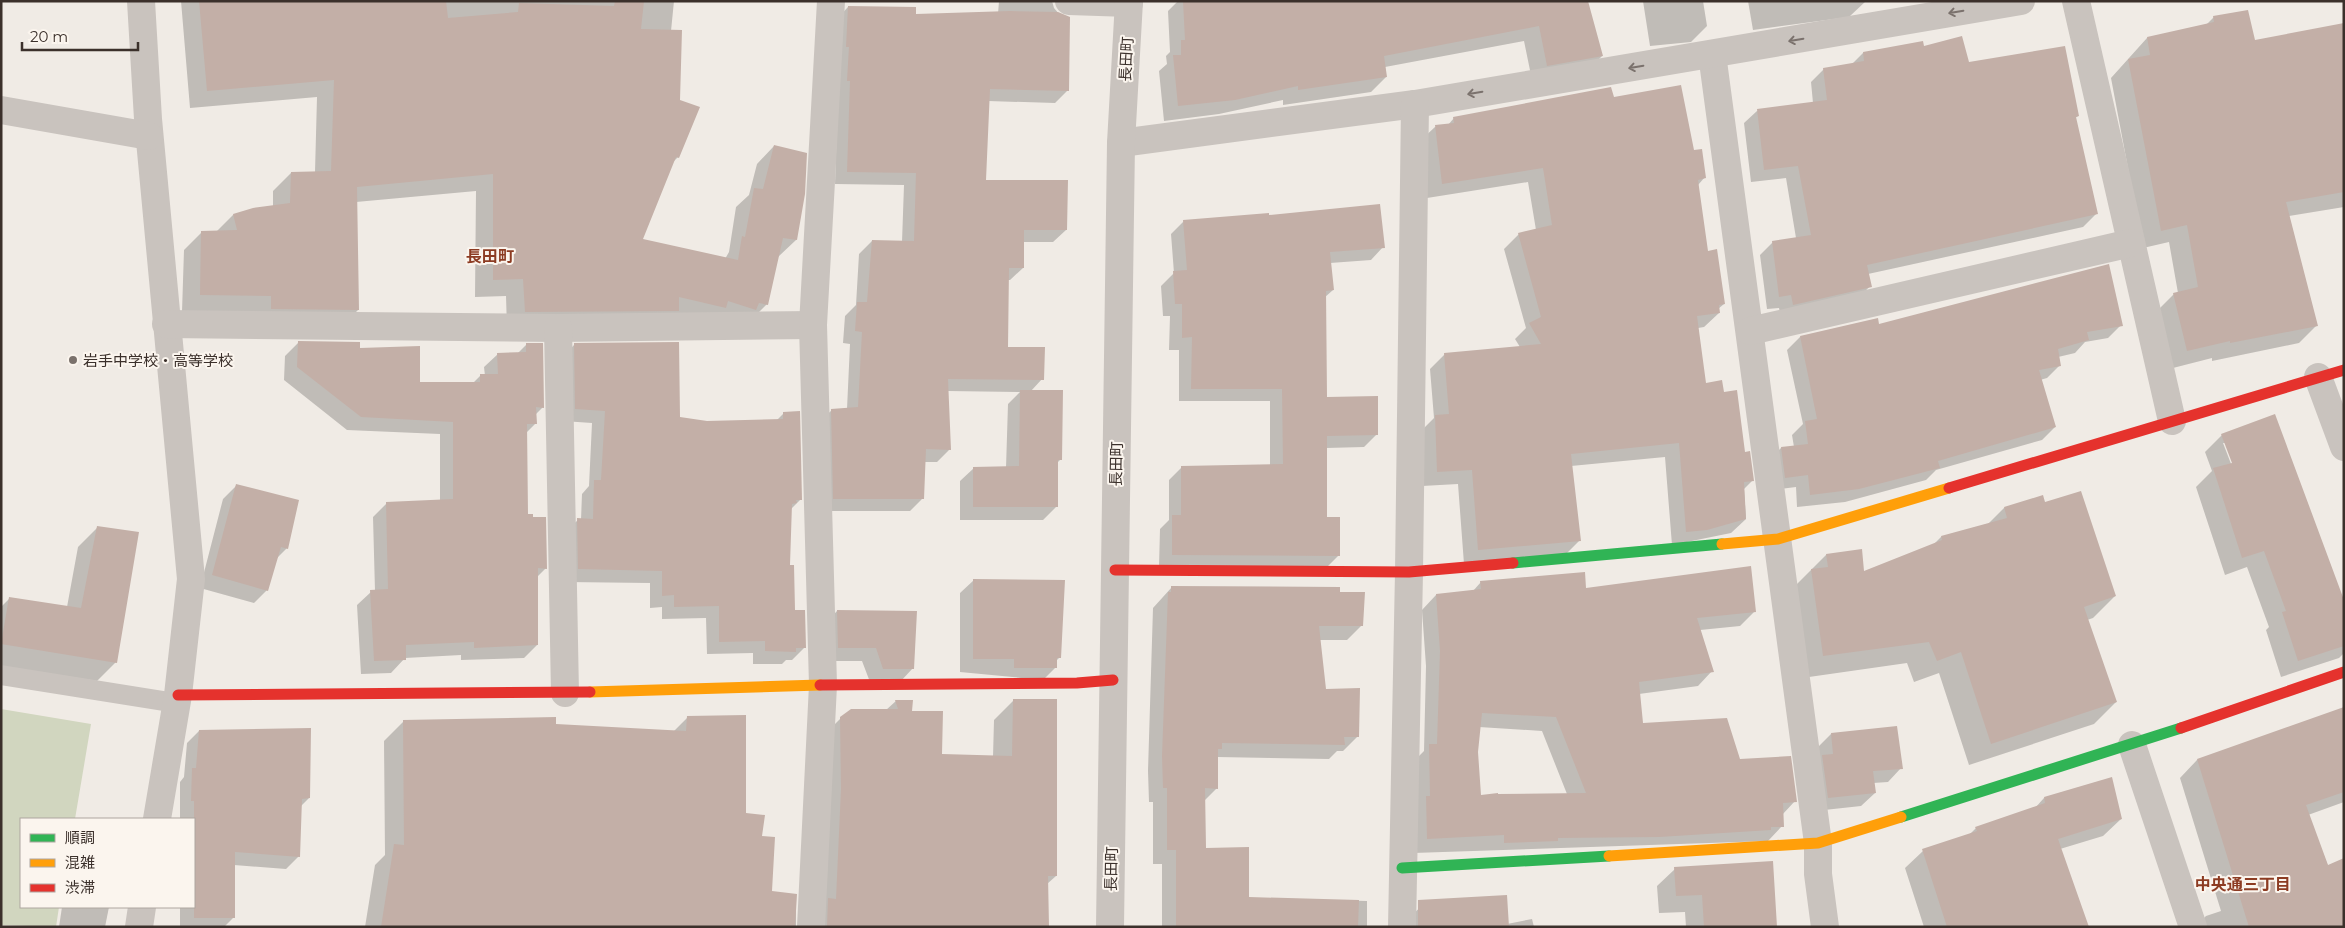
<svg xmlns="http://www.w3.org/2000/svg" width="2345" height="928" font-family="Montserrat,'Noto Sans JP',sans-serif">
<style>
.green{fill:#d1d6bf}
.shadow{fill:#0003;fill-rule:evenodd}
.building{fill:#c3afa7;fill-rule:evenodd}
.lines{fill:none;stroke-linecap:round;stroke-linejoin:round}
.lane{stroke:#c9c3be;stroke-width:20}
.street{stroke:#c9c3be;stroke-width:28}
.fast{stroke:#30b455;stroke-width:11}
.slow{stroke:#ff9f0a;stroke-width:11}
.jam{stroke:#e5322d;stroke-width:11}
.oneway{stroke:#7b726d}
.poi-dot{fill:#7a716c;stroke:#fbf5ee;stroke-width:2}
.labels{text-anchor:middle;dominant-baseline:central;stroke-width:4;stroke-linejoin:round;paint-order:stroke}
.street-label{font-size:15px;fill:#3b302b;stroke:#fbf5ee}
.poi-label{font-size:15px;fill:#3b302b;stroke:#fbf5ee;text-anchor:start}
.neighbourhood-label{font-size:16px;font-weight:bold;fill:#8c3b22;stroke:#fbf5ee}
</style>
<rect width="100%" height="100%" fill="#f0ebe5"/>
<path class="green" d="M1,709L91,724L75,819H21V907H59L56,927L1,925Z"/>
<g class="shadow">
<path d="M181,1H674L671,31L678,157L673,162L641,240L725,259L729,252L736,207L749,195L757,164L774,146L796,240L778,257L767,304L749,322L507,329L506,296L475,297L476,191L356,202L358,310L340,328L182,312L184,250L202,232H216L233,215L273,206V191L291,173L315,172L317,97L190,108Z"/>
<path d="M999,1H1052L1054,8L1060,15L1068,90L1055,103L988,101L985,182L1066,230L1053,242H1023V268L1010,280H1007V348L1042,379L1031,391L1060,460L1056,464V507L1043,520H960V481L974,468H1006L1008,404L1020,392L947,391L949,450L937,462H925L922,499L910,511H821L819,422L832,410L847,409L850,344L843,343L845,316L856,305L859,254L872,241L902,242L904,185L835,184L838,93L836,20L848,7L915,16L998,14Z"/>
<path d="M1178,1H1583L1602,56L1587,71L1532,80L1524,41L1385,67L1386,77L1371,92L1283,105V100L1219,114L1164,121L1159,71L1167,64L1166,56L1170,52L1168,11Z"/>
<path d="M1643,1H1703L1707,26L1691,42L1650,46Z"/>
<path d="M1748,1H1866L1849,17L1753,30Z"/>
<path d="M2214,17L2254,41L2344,25V207L2289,216L2317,325L2299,343L2212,361V358L2169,369L2155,313L2174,294L2178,293L2169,242L2143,248L2111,78L2147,38L2206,25Z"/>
<path d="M1923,47L1968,63L2078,116L2075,118L2096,214L2083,227L1868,274L1870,286L1858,299L1781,317L1779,308L1767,309L1760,255L1773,242L1796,238L1786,178L1751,182L1744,123L1757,111L1813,103L1811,82L1824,69L1852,64L1863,53Z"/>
<path d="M1613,99L1693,152L1705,177L1698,185L1707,252L1724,304L1718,309L1719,313L1704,327L1698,328L1705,384L1723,394L1752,481L1744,489L1746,519L1731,533L1672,545L1665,457L1571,466L1580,540L1565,555L1464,564L1458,484L1422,486L1421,431L1434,418L1430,369L1445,354L1520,347L1515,339L1526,328L1504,249L1519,234L1536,230L1528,182L1427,198L1420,141L1435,127L1448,125L1454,118Z"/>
<path d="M1268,216L1383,247L1371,260L1330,263L1333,290L1324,298L1326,398L1377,434L1364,447L1326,448V518L1339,555L1326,568L1159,567L1160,529L1169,520V480L1182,467L1270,466V401H1179V350H1169L1170,316H1163L1161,286L1174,273L1171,234L1184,221Z"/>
<path d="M1878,325H2121L2108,338L2085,342L2075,353L2058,357L2060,365L2047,378L2040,380L2055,427L2042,440L1936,470L1926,480L1845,502L1797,507L1796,487L1772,490L1768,461L1781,448L1794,447L1792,435L1803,424L1787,350L1800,337Z"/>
<path d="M299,342L359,349L419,383H473L480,376H485L484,367L498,354L518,353L526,345L543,407L536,414V423L526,433L527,515L546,568L537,577V645L524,658L461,660V655L405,658L391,673L361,674L357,605L371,592L375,591L373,517L387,503L440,501V434L347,430L284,380L285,356Z"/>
<path d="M574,345L679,418L707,423L776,421L784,413L801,499L790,510L788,566L794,611L805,647L792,660H786L782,664H753V653L707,654L706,618L662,619V607L650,608V583L566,582L565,532L578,520H581L582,494L589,486L592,423L563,421L562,358Z"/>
<path d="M2222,435L2344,607V653L2339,658L2281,677L2266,630L2269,627L2247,567L2225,575L2196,487L2212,471L2205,452ZM2223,443H2226L2235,468L2233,469Z"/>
<path d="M236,486L287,548L276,559L267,590L254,603L200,588L223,499Z"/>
<path d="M2042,497L2044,504L2115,596L2093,618L2087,620L2116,702L2094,724L1969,765L1939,673L1914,682L1907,663L1802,678L1789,592L1826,555L1861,550L1863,573L1933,545L1941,537L1988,524L2004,508Z"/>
<path d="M97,528L116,662L97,681L1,666V607L9,599L67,607L78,547Z"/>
<path d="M974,580L1060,657L1056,661V667L1043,680L960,672V593Z"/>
<path d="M1481,582L1585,589L1754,612L1740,626L1700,630L1712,671L1698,686L1639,694L1642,724L1739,760L1795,801L1782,815V826L1768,841L1413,853L1415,760L1424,751L1426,666L1422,610L1436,595L1473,591ZM1479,727L1542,731L1567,794L1480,796L1476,752Z"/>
<path d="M1172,587L1338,593L1362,625L1347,640H1319L1324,690L1358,736L1343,751H1337L1329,759L1217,757V788L1204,801L1205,850L1247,898L1367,901V927H1162V864H1153V802H1149L1148,771L1153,608Z"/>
<path d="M837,611L913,668L900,682H870L862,661H825L824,625Z"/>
<path d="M1014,700L1056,876L1047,884L1048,927H808L821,738L841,718L886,710L896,701L911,712L941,755L993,757L994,720Z"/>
<path d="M2344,709V802L2308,815L2328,866L2344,927H2195L2206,916L2221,911L2180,778L2197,760Z"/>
<path d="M687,718L761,837L771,892L796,895V927H365L375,865L385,855L384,741L404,721L554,725L673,732Z"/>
<path d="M199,731L309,798L300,807L299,856L286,869L234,865L233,918L224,927H180V907H194V819H180V782L184,777L187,743Z"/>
<path d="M1831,734L1901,768L1888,782L1873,783L1875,793L1861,806L1815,811L1818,747Z"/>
<path d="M2044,798L2121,819L2103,836L2060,849L2088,927H1924L1905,868L1923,851L1969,835L1976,828L2035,808Z"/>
<path d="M1675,869L1776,927H1686L1685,912L1659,913L1657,886Z"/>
<path d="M1427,901L1507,924L1532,919L1534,927H1412V915Z"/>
<path d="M62,907H109L105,927H59Z"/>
</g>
<g class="building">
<path d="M199,1H446L448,18L518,12L519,3L614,6L615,1H644L641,29L682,30L680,100L700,107L679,158L676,157L643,239L738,260L742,236L745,237L754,188L763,189L774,145L807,153L805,194L797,240L783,238L768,305L759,303L756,310L728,301L726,308L679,297V311L525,312L523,279L493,280V174L357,187L359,310L271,309V296L200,295L201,231L237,230L233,214L253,208L290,203L291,172L331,171L334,80L207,91Z"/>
<path d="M1183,1H1588L1603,56L1547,66L1539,26L1384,56L1387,77L1298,90V86L1235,100L1178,106L1173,55H1181V40H1185Z"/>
<path d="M848,6L916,7V14L1010,11L1058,12L1070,17L1069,91L990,89L986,180H1068L1067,230H1024V268H1009L1008,347H1045L1044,380L948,379L951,450L926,449L924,499H833L831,409L858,407L862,332L855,331L857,302H867L872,240L914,241L916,173L847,172L850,81H847L849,47H846Z"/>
<path d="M2248,10L2255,40L2344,23V192L2286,202L2318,326L2230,343V341L2187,351L2173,293L2198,287L2187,225L2161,231L2128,59L2150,55L2147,37L2214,22L2213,16Z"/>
<path d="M1962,36L1969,62L2065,46L2079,116L2076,117L2098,214L1867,265L1872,287L1793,305L1791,295L1779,297L1772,241L1811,235L1798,166L1764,170L1757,109L1827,100L1823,68L1864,61L1863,52L1923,41L1924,46Z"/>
<path d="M1681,85L1694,150L1702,149L1706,178L1698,180L1708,251L1717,249L1725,304L1719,305L1720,313L1697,316L1706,383L1722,380L1724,392L1737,390L1745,452L1750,451L1754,481L1744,482L1746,519L1707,530L1686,532L1679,443L1571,454L1581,541L1478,550L1472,470L1437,472L1435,415L1449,414L1444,353L1541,344L1529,323L1541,317L1518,233L1552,225L1543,168L1442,184L1435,125L1454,123L1453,117L1611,87L1614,97Z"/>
<path d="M1380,204L1385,248L1330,252L1334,290L1326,291L1327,397L1378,396V435L1327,436V517H1340V556L1172,555V515H1181V466L1283,464L1282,389H1191L1192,337L1182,338V304H1175L1173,271L1187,270L1183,220L1269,213V215Z"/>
<path d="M2109,264L2123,326L2087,332L2089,340L2058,349L2061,366L2039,370L2056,427L1938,461L1940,468L1859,489L1810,495L1808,475L1785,478L1781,447L1808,444L1805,421L1817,419L1800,336L1878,318L1879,324Z"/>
<path d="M298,341L360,342V348L420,346V382H480V374H498L497,353L526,352V343H543L544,408L536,407L537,424H527L528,514H533V517H546L547,569L538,568V645L474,648V642L406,645V660L374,661L370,590L388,589L386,502L453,499V422L361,417L297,367Z"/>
<path d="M679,342L680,417L707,421L783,419V412L800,411L802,500H796L797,503L792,504L790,565H794L795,610H805L806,648H796V652L765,651V641L719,642V606L674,607V595L662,596V571L578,569L577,518L593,519L594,480H601L605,411L575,409L574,343Z"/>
<path d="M1020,390H1063L1062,460H1058V507H973V467L1019,466Z"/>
<path d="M2275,414L2344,600V646L2298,661L2282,612L2286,611L2264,551L2242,558L2213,468L2232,463L2221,434Z"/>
<path d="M236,484L299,500L288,549L281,547L268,591L212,575Z"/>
<path d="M2081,491L2116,596L2084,607L2117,702L1991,744L1961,652L1937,661L1929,642L1823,656L1811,569L1828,567L1826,554L1862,549L1864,571L1942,540L1941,536L2007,518L2004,507L2043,495L2045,502Z"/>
<path d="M97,526L139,532L117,663L1,644L9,597L81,608Z"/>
<path d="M1751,566L1756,612L1697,618L1714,672L1639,682L1643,723L1727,718L1740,759L1791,756L1797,802L1783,803L1784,827H1771V830L1659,837L1558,838V841L1504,843V835L1427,839L1426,796H1430L1429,744H1437L1440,651L1436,594L1481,589L1480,581L1585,572L1586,588ZM1482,713L1556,717L1586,793L1498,794V793L1481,795L1478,752Z"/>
<path d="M973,579L1065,580L1061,658H1057V668H1014V659H973Z"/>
<path d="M1171,586L1340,587V592H1365L1363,626H1319L1326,689L1360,688L1359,737H1344L1345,745L1222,743V749H1218V789L1205,788L1206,848L1249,847V897L1359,900L1358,927H1176V850H1167V788H1163L1162,756L1168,592H1171Z"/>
<path d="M837,610L917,611L914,669H883L876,648H838Z"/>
<path d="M1013,699H1057V876H1048L1049,927H827L828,898L836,899L841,789L840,717L851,709H898L895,700H913L912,711H943L942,754L1012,756Z"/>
<path d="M2344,707V792L2306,805L2328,865L2344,858V927H2249L2197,759Z"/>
<path d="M746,715V813L765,815L762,836L775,837L772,891L797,894L795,927H381L394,844L404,845L403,720L556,717V724L686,731L687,716Z"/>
<path d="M1897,726L1903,769L1873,771L1876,793L1828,798L1822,755L1833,754L1831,733Z"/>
<path d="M311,728L310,798L302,799L300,857L235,852V918H194V801H191L192,768H196L199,730Z"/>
<path d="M2112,777L2122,819L2058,839L2089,927H1947L1922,849L1977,831L1975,827L2045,803L2044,797Z"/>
<path d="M1773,861L1777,927H1704L1702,895L1676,896L1674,867Z"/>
<path d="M1507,895L1509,927H1418V900Z"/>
</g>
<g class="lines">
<path class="lane" d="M1,675L176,703"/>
<g class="street">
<path d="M141,1L148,119L191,579L178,695L157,819"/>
<path d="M1069,1L1129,3"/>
<path d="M2076,1L2172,421"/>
<path d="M1712,54L1818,843V874L1825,927"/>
<path d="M1,110L149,136"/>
<path d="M1121,143L1415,104L2021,1"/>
<path d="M166,324L558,328L813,325"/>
<path d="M558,328L565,693"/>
<path d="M1750,331L2131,243"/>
<path d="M2318,377L2344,447"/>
<path d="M2132,745L2193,927"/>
<path d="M139,927L142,907"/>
<path d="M811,927L823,685L813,325L831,1"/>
<path d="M1110,927L1121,143L1129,1"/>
<path d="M1402,927L1409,572L1415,104"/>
</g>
<g class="fast">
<path d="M1513,563L1722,544"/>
<path d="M1901,817L2181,728"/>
<path d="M1402,868L1609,856"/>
</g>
<g class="slow">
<path d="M1722,544L1778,539L1949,488"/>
<path d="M590,692L820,685"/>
<path d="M1609,856L1818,843L1901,817"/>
</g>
<g class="jam">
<path d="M1949,488L2344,370"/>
<path d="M1115,570L1409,572L1513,563"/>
<path d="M820,685L1077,683L1113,680"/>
<path d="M178,695L590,692"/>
<path d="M2181,728L2344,672"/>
</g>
</g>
<defs><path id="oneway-shaft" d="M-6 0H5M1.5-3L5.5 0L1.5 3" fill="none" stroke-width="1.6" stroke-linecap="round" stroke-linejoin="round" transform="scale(1.25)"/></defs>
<g class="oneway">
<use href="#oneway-shaft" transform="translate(1956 12) rotate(170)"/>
<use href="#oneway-shaft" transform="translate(1796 40) rotate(170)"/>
<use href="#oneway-shaft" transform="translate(1636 67) rotate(170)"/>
<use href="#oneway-shaft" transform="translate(1475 93) rotate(170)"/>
</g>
<circle class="poi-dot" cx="73" cy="360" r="5"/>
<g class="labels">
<g class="street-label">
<text transform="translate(1126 59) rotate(-87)">長田町</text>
<text transform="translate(1116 464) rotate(-89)">長田町</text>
<text transform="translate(1111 869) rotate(-89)">長田町</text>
</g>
<g class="poi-label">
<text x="83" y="360">岩手中学校・高等学校</text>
</g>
<g class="neighbourhood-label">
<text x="490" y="256">長田町</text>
<text x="2243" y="884">中央通三丁目</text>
</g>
</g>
<rect width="2345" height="928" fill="none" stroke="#3b302b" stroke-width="5"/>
<rect x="20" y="818" width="175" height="90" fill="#fbf5ee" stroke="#aea6a0"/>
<rect x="30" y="834" width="25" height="8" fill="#30b455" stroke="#aea6a0"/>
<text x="65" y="843" font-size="15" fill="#3b302b">順調</text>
<rect x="30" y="859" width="25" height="8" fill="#ff9f0a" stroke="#aea6a0"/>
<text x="65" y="868" font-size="15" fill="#3b302b">混雑</text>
<rect x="30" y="884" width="25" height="8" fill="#e5322d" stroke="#aea6a0"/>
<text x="65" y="893" font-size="15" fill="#3b302b">渋滞</text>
<path d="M22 42v8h116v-8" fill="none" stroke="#3b302b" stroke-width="2.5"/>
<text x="30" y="42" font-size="15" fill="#3b302b" stroke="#fbf5ee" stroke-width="4" paint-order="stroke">20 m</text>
</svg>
